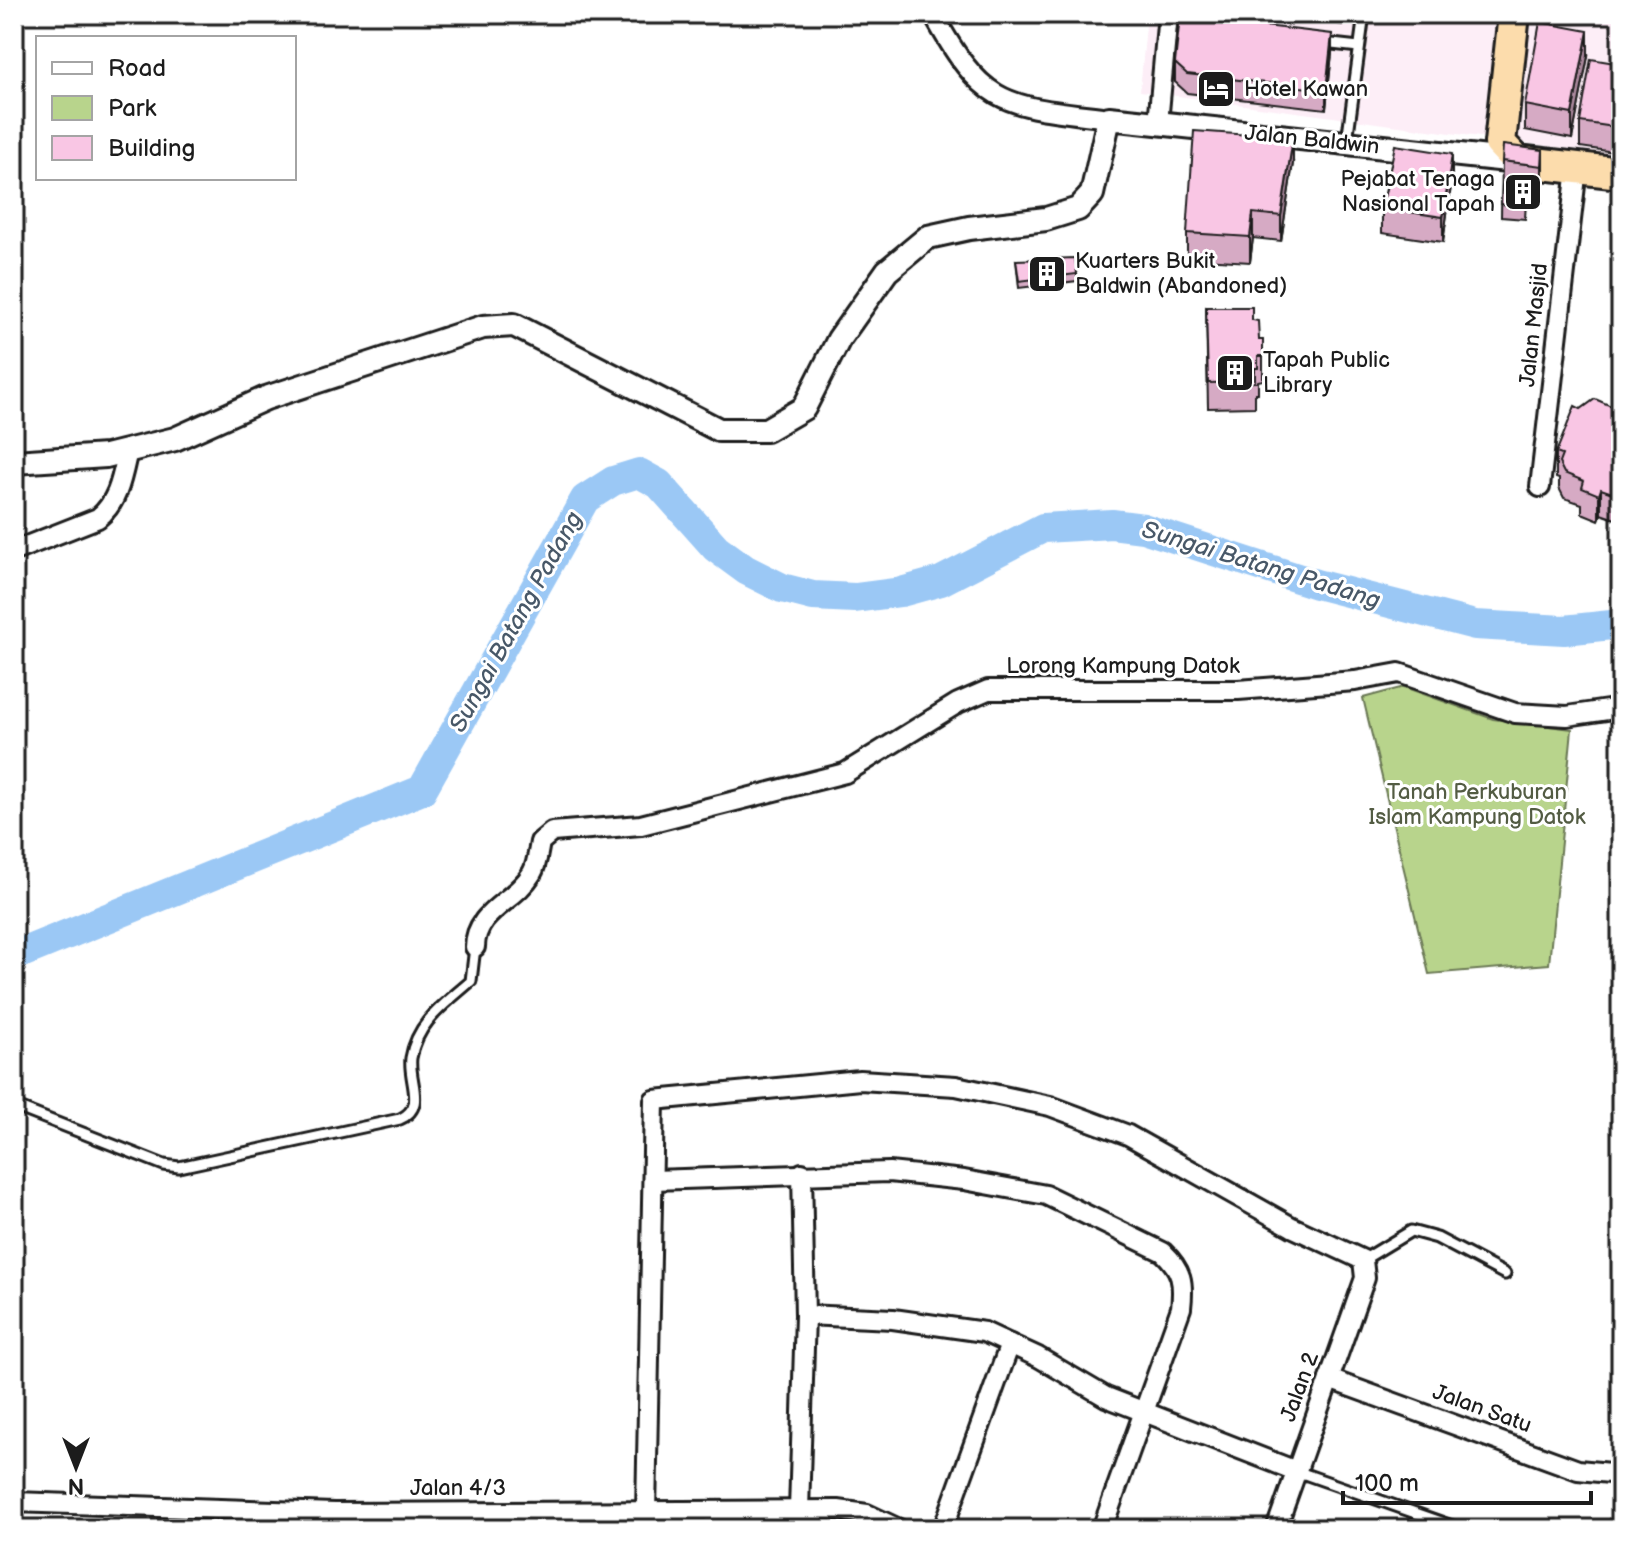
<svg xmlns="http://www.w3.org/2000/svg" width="1635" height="1543" font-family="'Balsamiq Sans',sans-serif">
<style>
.built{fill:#fdeef7}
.green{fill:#b8d48c;stroke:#6a7854;stroke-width:2}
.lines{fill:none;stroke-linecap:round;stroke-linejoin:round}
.river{stroke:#9bc8f5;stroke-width:30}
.service-casing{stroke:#1c1c1c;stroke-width:15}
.minor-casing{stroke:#1c1c1c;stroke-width:24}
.tertiary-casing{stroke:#1c1c1c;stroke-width:28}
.trunk-casing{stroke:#1c1c1c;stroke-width:36}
.service{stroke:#fff;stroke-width:9}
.minor{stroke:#fff;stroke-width:18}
.tertiary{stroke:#fff;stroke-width:22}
.trunk{stroke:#fcdcac;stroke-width:30}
.wall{fill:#d6aac4;stroke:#1c1c1c;stroke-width:2}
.shaded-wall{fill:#ae8ba0;stroke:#1c1c1c;stroke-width:2}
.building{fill:#f9c6e4;stroke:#1c1c1c;stroke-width:2}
.labels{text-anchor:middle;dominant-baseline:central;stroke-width:6;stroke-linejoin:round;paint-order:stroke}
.poi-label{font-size:22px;fill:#1c1c1c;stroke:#fff;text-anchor:start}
.street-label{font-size:22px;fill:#1c1c1c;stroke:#fff}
.park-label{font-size:22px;fill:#535c43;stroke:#fff}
.water-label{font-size:24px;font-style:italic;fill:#485868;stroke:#fff}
</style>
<rect width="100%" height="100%" fill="#fff"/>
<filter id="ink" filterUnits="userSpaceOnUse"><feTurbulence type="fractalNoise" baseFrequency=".0125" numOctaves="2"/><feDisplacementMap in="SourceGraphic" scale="16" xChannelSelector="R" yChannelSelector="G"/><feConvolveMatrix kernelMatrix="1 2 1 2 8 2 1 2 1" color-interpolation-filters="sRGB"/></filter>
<g filter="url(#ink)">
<path class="built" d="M1147,14H1621V156L1140,91Z"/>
<path class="green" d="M1404,687L1493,719L1572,729L1549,964L1429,974L1363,698Z"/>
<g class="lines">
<path class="river" d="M14,956L422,790L585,499L613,481L639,473L659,484L716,548L746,570L782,588L813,596L855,598L901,592L941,581L1043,528L1112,524L1143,528L1316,584L1475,625L1564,630L1621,624"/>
<g class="service-casing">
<g id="service">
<path d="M1323,43L1359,47"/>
<path d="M1347,141L1364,14"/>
<path d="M14,1106L164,1165L179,1167L400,1119C427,1107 408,1081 411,1058C417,1022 445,1004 471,981L475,947"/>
<path d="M1363,1260L1411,1231L1437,1238L1505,1274"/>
<path d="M1296,1471L1461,1529"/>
<path d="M487,1529L488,1512"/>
<path d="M710,1529L711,1511"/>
</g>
</g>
<g class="minor-casing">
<g id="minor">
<path d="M933,14C985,110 1006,105 1109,118"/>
<path d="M1158,123L1168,14"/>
<path d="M1540,487L1577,168"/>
<path d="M14,551L98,518C119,501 122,476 128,450"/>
<path d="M475,947C475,911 515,902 532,873C537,865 538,852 540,842L552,832L641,825L845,773L958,703L988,690H1238L1355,681L1399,673L1515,713L1567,716L1621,708"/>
<path d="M653,1180L889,1172L964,1180L1046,1195L1163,1252C1182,1270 1184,1282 1181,1308L1102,1529"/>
<path d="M805,1315L893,1319L984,1332L1038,1357L1106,1397L1296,1471"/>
<path d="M1329,1379L1578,1470L1621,1474"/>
<path d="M14,1502L334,1513L838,1510L867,1514L899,1529"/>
<path d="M799,1510L805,1315L802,1173"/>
<path d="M646,1513L654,1100L860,1080L956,1086L1050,1106L1128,1135L1292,1227L1363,1260L1365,1278L1276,1529"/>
<path d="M943,1529L1010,1344"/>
</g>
</g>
<g class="tertiary-casing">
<path id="tertiary" d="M14,462L106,456L175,439L266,398L483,327L514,325L719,430H766L804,408L839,339L887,271L928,237L969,228L1046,219L1078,209L1092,194L1109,118L1517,161"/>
</g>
<g class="trunk-casing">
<path id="trunk" d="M1514,14L1500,143L1517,161L1621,173"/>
</g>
<use href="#service" class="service"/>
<use href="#minor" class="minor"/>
<use href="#tertiary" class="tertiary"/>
<use href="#trunk" class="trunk"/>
</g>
<g class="wall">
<path d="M1257,14H1346L1344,25Z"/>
<path d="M1332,53L1326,109L1187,93L1175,82V63Z"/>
<path d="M1588,56L1572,139L1525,130V105Z"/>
<path d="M1621,64V153L1580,147V122Z"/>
<path d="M1543,150L1542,202L1526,201L1525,219L1501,217L1502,161Z"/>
<path d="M1293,163L1281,241L1253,238L1250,262L1187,258V233Z"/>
<path d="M1452,179L1443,242L1382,233V208Z"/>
<path d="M1016,260L1077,274V281L1019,288Z"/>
<path d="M1206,307L1252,320L1263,356V380L1258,381V393H1255V407L1208,408Z"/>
<path d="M1621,384V521L1601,514L1599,520L1582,513V504L1564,498L1559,488V479L1556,478V453L1581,409L1611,406Z"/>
</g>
<g class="shaded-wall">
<path d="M1588,31V56L1572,139V114Z"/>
<path d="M1332,34V53L1326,109V90Z"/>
<path d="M1293,138V163L1281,241V216Z"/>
<path d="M1543,150V187L1542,202V166Z"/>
<path d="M1452,154V179L1443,242V217Z"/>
<path d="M1253,213V238L1250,262V237Z"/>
<path d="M1601,489V514L1599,520V495Z"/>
</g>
<g class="building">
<path d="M1180,16L1332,34L1326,90L1187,74L1175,63Z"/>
<path d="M1540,22L1588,31L1572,114L1525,105Z"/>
<path d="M1591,59L1621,64V128L1580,122Z"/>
<path d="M1194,131L1293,138L1281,216L1253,213L1250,237L1187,233Z"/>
<path d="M1395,145L1452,154L1443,217L1382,208Z"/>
<path d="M1503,145L1543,150L1542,166L1502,161Z"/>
<path d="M1502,185L1526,188L1525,206L1501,204Z"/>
<path d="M1075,258L1077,274L1019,281L1016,260Z"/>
<path d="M1206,307H1252V320L1258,321L1259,340H1263V356H1258V368H1255V382L1208,383Z"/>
<path d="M1621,384V496L1601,489L1599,495L1582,488L1584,481L1564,473L1559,463L1562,455L1556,453L1575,406L1581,409L1595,399L1611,406Z"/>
</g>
</g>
<defs>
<g id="hotel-square" transform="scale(2)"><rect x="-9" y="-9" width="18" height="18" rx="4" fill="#1c1c1c" stroke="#fff"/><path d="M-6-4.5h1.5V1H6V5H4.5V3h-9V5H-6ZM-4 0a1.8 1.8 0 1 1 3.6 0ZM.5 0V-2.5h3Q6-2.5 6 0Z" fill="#fff"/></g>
<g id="building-square" transform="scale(2)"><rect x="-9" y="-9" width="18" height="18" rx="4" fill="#1c1c1c" stroke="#fff"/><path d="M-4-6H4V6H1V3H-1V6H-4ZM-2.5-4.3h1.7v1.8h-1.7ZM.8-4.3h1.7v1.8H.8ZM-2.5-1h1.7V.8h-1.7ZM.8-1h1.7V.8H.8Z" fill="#fff"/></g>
</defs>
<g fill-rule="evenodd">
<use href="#hotel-square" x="1216" y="89"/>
<use href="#building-square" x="1523" y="192"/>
<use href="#building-square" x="1047" y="274"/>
<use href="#building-square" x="1235" y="373"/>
</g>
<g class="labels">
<g class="poi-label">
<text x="1244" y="89">Hotel Kawan</text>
<text x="1495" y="179" text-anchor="end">Pejabat Tenaga<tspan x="1495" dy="25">Nasional Tapah</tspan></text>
<text x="1075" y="261">Kuarters Bukit<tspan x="1075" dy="25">Baldwin (Abandoned)</tspan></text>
<text x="1263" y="360">Tapah Public<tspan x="1263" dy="25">Library</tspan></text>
</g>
<g class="street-label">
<text transform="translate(1312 140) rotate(6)">Jalan Baldwin</text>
<text transform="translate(1534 325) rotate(-84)">Jalan Masjid</text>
<text x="1123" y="666">Lorong Kampung Datok</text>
<text transform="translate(1300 1387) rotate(-70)">Jalan 2</text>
<text transform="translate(1482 1409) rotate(20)">Jalan Satu</text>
<text x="458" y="1488">Jalan 4/3</text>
</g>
<g class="park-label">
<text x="1477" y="792">Tanah Perkuburan<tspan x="1477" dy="25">Islam Kampung Datok</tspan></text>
</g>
<g class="water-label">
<text transform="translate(1261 565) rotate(17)">Sungai Batang Padang</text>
<text transform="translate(516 622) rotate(-61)">Sungai Batang Padang</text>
</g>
</g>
<rect width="1635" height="1543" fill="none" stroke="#fff" stroke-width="48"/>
<rect x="24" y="24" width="1587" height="1495" fill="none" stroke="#1c1c1c" stroke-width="3" filter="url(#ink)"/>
<rect x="36" y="36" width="260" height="144" fill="#ffffff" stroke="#a4a4a4" stroke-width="2"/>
<rect x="52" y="62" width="40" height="12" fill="#ffffff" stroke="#a4a4a4" stroke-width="2"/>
<text x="108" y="76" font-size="24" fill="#1c1c1c">Road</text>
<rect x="52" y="96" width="40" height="24" fill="#b8d48c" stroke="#a4a4a4" stroke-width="2"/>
<text x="108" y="116" font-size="24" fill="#1c1c1c">Park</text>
<rect x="52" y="136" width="40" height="24" fill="#f9c6e4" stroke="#a4a4a4" stroke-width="2"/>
<text x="108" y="156" font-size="24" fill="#1c1c1c">Building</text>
<g transform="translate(76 1467) rotate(180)" stroke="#ffffff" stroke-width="6" paint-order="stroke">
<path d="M0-6L14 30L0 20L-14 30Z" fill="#1c1c1c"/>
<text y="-12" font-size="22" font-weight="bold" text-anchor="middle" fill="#1c1c1c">N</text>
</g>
<path d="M1343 1491v12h248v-12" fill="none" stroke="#1c1c1c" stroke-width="4"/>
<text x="1355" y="1491" font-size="24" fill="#1c1c1c" stroke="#ffffff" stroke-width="6" paint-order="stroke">100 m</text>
</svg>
